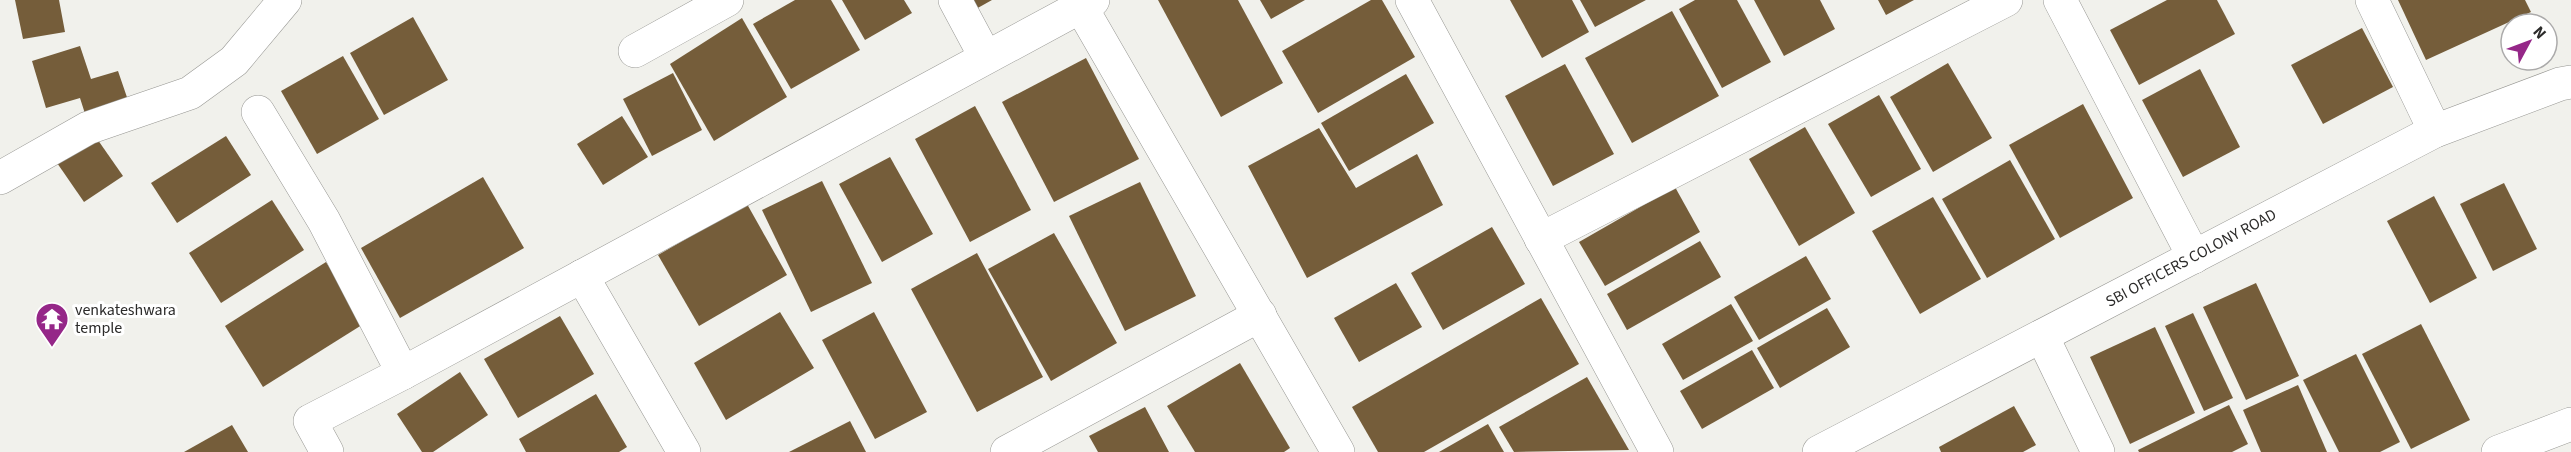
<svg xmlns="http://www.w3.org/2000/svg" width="2571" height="452" font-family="'Source Sans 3',sans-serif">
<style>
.building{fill:#755d3a}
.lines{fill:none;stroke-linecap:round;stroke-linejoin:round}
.minor-casing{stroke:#979793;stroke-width:34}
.minor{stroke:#fff;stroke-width:33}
.labels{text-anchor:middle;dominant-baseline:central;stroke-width:6;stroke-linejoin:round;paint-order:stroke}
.street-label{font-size:16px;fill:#2c2b2a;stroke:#fff}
.poi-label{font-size:16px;fill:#2c2b2a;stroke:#fff;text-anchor:start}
</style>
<rect width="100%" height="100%" fill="#f1f1ec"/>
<g class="building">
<path d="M15,0H59L65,32L23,39Z"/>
<path d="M795,0H831L860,50L791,89L753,24Z"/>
<path d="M842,0H904L912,13L865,40Z"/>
<path d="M959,0H992L967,14Z"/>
<path d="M1158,0H1238L1283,83L1221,117Z"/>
<path d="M1260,0H1305L1271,19Z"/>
<path d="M1371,0H1382L1415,57L1318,113L1282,51Z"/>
<path d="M1510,0H1572L1589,32L1542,58Z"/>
<path d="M1580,0H1646L1595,27Z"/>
<path d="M1695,0H1737L1771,62L1722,88L1679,9Z"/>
<path d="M1754,0H1820L1835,29L1784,56Z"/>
<path d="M1878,0H1914L1886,15Z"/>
<path d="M2167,0H2217L2235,34L2139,85L2110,30Z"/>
<path d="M2398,0H2525L2531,12L2426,60Z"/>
<path d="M1672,11L1719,96L1632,143L1585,58Z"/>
<path d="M413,17L448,80L384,115L350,53Z"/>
<path d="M742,18L787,97L714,141L670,64Z"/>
<path d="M2362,28L2393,87L2323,124L2291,65Z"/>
<path d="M80,46L91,79L118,71L131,109L88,123L80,98L46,108L32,61Z"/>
<path d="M343,56L379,119L317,154L281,91Z"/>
<path d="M1086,58L1139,159L1054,202L1002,102Z"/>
<path d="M1948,63L1992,138L1933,172L1890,97Z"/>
<path d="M1565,64L1614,154L1553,186L1505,96Z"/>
<path d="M2200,69L2240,147L2183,177L2142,100Z"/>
<path d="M673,73L702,130L652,156L623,99Z"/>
<path d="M1406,74L1434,123L1349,171L1321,123Z"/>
<path d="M1879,95L1921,169L1871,197L1828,124Z"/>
<path d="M2083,104L2133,198L2060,238L2009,145Z"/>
<path d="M975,106L1031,210L970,242L915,139Z"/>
<path d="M622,116L648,157L603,185L577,144Z"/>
<path d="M1805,127L1855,213L1799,246L1749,159Z"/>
<path d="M1319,128L1356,188L1417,154L1443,205L1307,278L1248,166Z"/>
<path d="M93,133L123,176L84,202L55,160Z"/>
<path d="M226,136L251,175L177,223L151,183Z"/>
<path d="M890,157L933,234L882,262L839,184Z"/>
<path d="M2010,160L2055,239L1987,278L1942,199Z"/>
<path d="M483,177L524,248L400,318L361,248Z"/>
<path d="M822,181L872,283L811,312L762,210Z"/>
<path d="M1140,182L1196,296L1125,331L1069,216Z"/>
<path d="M2504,183L2537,249L2493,271L2460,204Z"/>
<path d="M1675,187L1700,232L1605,286L1579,242Z"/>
<path d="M2434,196L2477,278L2430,303L2387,221Z"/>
<path d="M1933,197L1981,279L1920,314L1872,231Z"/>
<path d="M272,200L304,250L221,303L189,253Z"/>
<path d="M747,204L787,275L699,326L658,255Z"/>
<path d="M1492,227L1525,284L1443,330L1411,273Z"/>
<path d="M1054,233L1117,343L1051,381L988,269Z"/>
<path d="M1700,241L1721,277L1627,330L1607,294Z"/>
<path d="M977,253L1043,377L977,412L911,289Z"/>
<path d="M1806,256L1831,299L1759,340L1734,297Z"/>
<path d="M326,262L365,323L263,387L225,326Z"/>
<path d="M1396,283L1422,327L1359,362L1334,318Z"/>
<path d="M2256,283L2299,376L2246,400L2203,307Z"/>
<path d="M1541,298L1579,364L1424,452H1378L1352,407Z"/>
<path d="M1731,304L1753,341L1683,380L1662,344Z"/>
<path d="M1827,308L1850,347L1780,388L1757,348Z"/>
<path d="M780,312L814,368L726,420L694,363Z"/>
<path d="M874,312L927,412L875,439L822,340Z"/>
<path d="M2193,313L2233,398L2204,411L2165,326Z"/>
<path d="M560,316L594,374L518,418L484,359Z"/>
<path d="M2421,324L2470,420L2411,449L2362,354Z"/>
<path d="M2155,327L2195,413L2130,444L2090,357Z"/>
<path d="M1752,350L1774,388L1702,429L1680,391Z"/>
<path d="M2356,354L2400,442L2380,452H2339L2303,380Z"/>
<path d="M1240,363L1290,448L1284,452H1195L1167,406Z"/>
<path d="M460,372L488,415L433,452H422L397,414Z"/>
<path d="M1587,377L1629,450L1514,452L1499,427Z"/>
<path d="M2298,385L2327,452H2261L2243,410Z"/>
<path d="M596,394L627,447L619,452H526L519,439Z"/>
<path d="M2229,405L2248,444L2232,452H2139L2138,450Z"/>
<path d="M2014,406L2036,445L2023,452H1941L1939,447Z"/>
<path d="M1145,407L1169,452H1098L1089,436Z"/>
<path d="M850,421L866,452H789Z"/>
<path d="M1488,424L1504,452H1439Z"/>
<path d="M232,425L248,452H184Z"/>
</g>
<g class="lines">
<g class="minor-casing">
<g id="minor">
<path d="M955,0L985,56"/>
<path d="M1412,0L1657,452"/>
<path d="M2060,0L2194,257"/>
<path d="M2372,0L2435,131"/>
<path d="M1081,7L1338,452"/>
<path d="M635,51L727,0"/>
<path d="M258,112L324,221L403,373"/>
<path d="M0,178L88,128L190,93L234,61L285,0"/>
<path d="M1541,239L2006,0"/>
<path d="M582,276L684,452"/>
<path d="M2042,336L2098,452"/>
<path d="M327,452L310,421L403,373L1093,0"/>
<path d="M1007,452L1260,315"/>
<path d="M1819,452L2435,131L2560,84L2571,82"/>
<path d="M2498,452L2571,424"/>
</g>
</g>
<use href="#minor" class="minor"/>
</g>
<defs>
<g id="temple-pin" transform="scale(1.725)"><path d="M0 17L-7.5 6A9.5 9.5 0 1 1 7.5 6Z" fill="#952788" stroke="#fff"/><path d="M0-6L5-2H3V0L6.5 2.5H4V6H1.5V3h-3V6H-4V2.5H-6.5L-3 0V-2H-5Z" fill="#fff"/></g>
</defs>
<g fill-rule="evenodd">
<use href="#temple-pin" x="52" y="319"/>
</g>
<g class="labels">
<g class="street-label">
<text transform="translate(2191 258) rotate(-28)">SBI OFFICERS COLONY ROAD</text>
</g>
<g class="poi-label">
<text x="75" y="310">venkateshwara<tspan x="75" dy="18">temple</tspan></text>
</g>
</g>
<g transform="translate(2529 42) rotate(49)"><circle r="28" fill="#ffffff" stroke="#abaaaa" stroke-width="1.5"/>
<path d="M0-4.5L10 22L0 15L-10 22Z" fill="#952788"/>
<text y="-9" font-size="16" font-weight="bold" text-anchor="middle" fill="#2c2b2a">N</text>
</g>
</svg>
